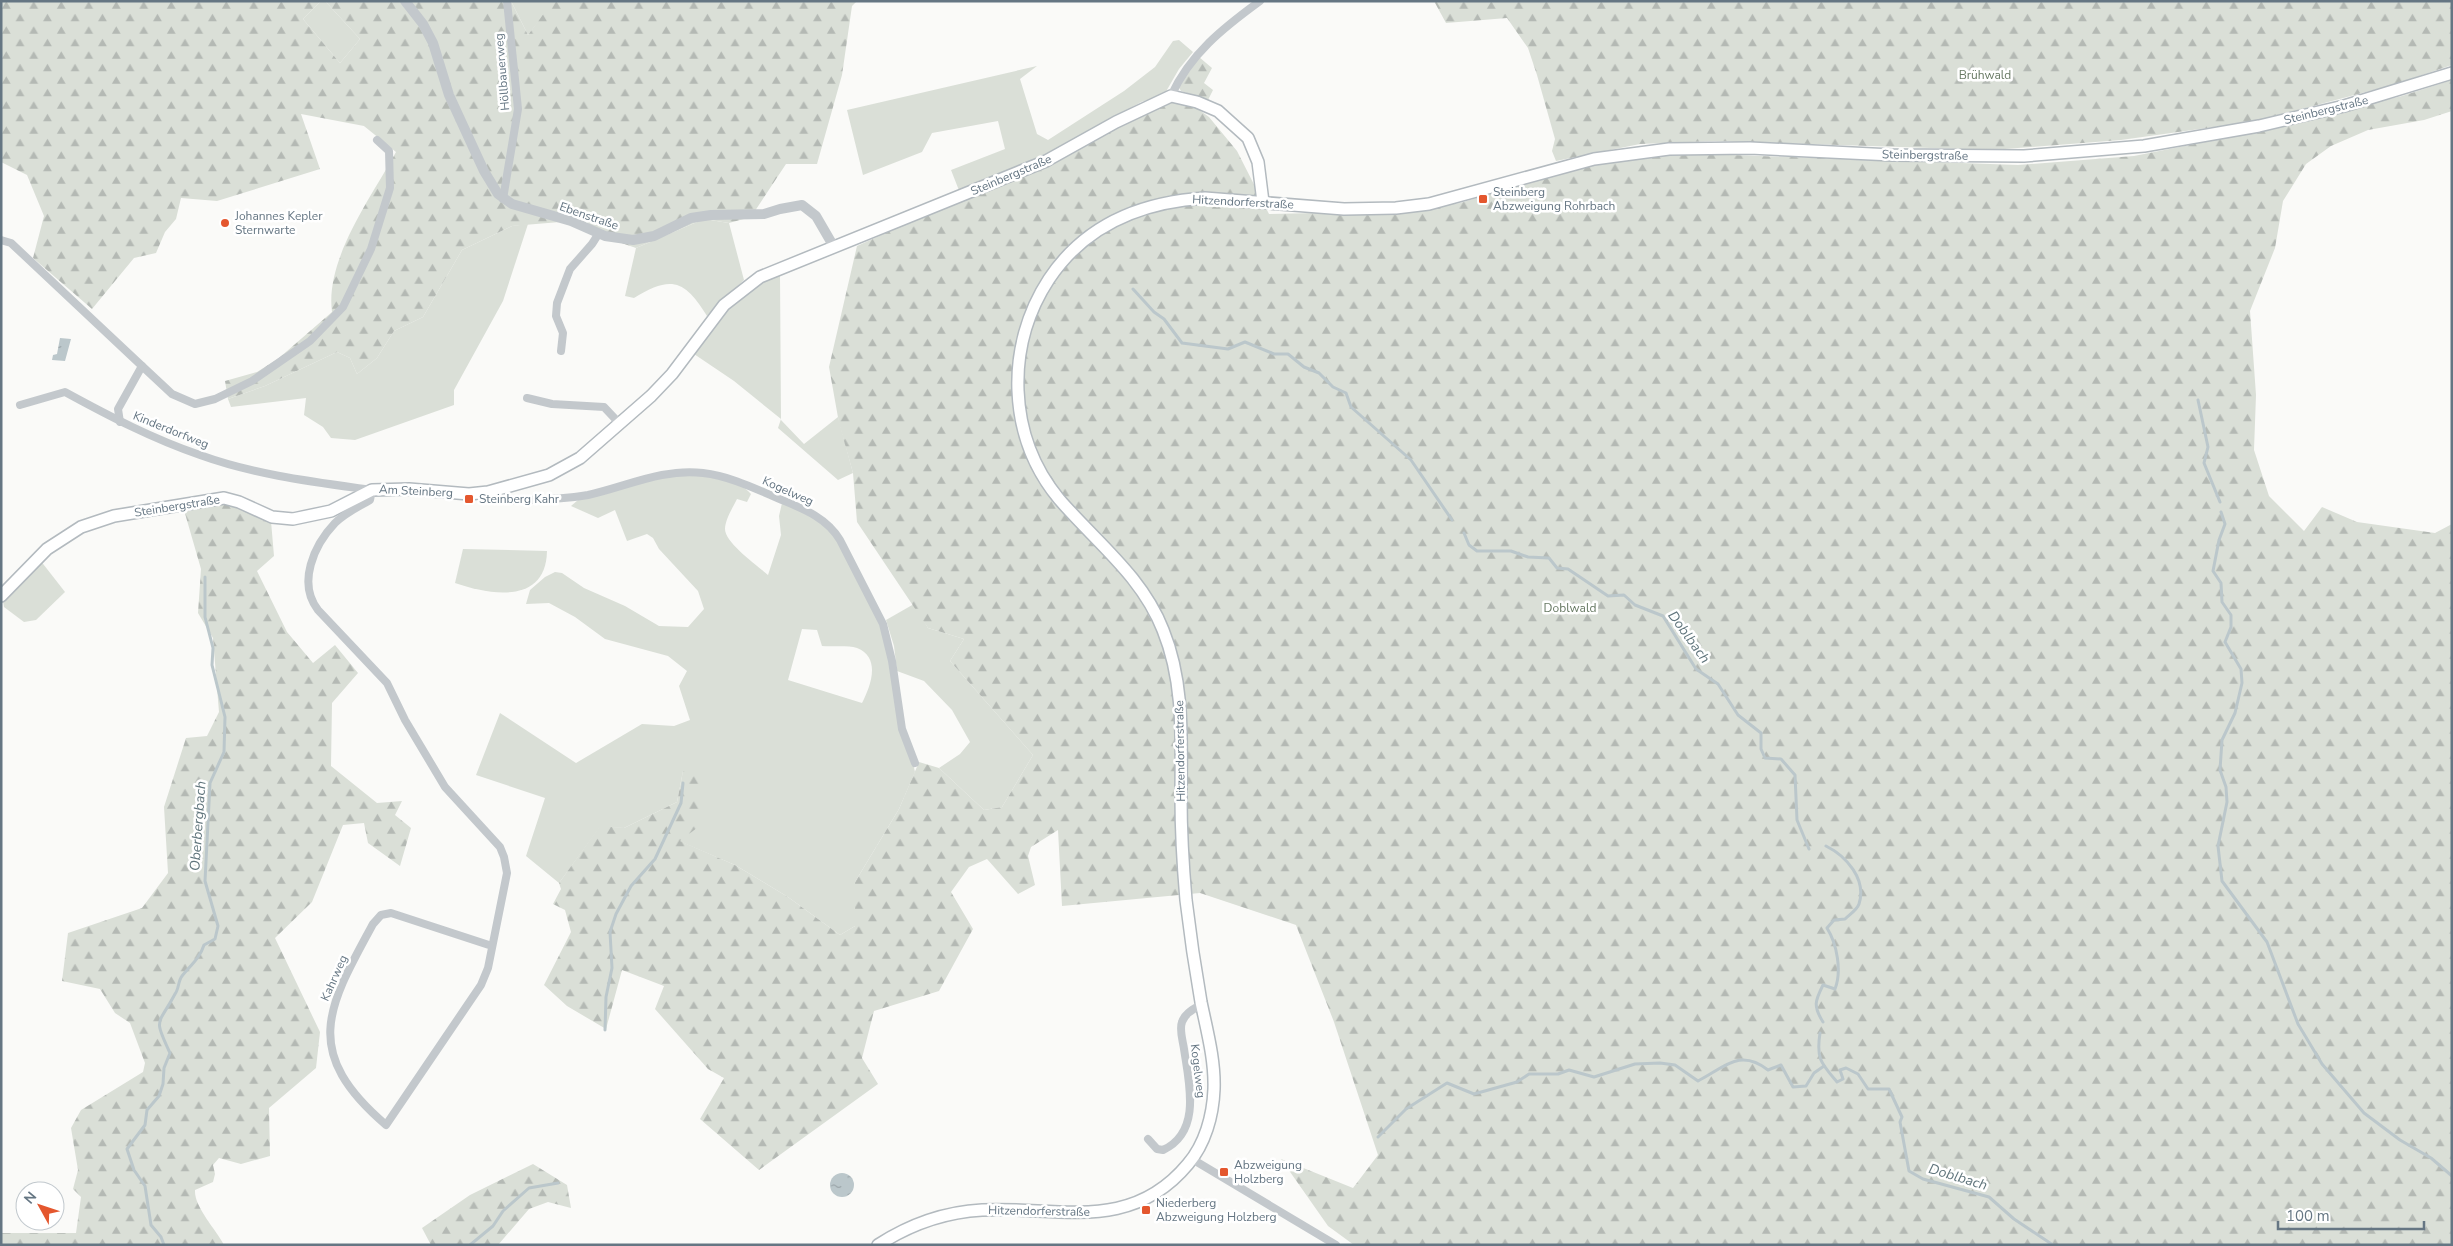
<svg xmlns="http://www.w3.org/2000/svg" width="2453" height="1246" font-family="'Nunito Sans',sans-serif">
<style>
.green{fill:#dadfd7;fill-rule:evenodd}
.forest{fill:url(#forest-firs)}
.water{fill:url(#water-ripples)}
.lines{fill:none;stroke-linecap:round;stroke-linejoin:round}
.stream{stroke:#bbc7cb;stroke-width:3}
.secondary-casing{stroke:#b3babf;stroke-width:14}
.minor{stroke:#c3c8cc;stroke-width:8}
.tertiary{stroke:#c3c8cc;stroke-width:10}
.secondary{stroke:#fff;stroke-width:11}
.poi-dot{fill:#e4572e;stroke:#fff;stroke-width:2}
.labels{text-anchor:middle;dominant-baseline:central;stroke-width:5;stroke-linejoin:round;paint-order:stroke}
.street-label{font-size:12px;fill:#657683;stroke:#fff}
.park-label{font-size:12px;fill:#687a64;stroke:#fff}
.poi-label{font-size:12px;fill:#657683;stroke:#fff;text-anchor:start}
.water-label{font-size:14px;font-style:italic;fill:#60757c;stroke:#fff}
</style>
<defs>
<pattern id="forest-firs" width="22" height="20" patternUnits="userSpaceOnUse" patternTransform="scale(1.25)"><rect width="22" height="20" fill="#dadfd7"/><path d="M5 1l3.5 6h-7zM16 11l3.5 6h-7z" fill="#b4b9b4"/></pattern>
<pattern id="water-ripples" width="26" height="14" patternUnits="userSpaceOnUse" patternTransform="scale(1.25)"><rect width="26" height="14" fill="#bbc7cb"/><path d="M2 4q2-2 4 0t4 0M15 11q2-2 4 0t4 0" fill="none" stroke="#9ca6aa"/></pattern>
</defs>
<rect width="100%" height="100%" fill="#fafaf8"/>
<g class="green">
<path d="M321,1H325L360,39L340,63L303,19Z"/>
<path d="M511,1H553V3L528,35Z"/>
<path d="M1179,40L1193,52L1179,69L1164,95L1141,102L1065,146L960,193L951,170L1005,149L998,121L932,133L922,152L863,175L847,110L1037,66L1020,79L1037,134L1048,140L1124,91L1155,67L1173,41Z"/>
<path d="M704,219L729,223L744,280L707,316C685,280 671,275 634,298L625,296L636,248Z"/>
<path d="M528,224L503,301L454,390V405L355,440L331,438L323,427L304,415L306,398L231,407L228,399L265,386L337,352L350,358L357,374L377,358L394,331L423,317L462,250L512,226Z"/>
<path d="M780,275L781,420L804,444L838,417L853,473L838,480L778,428L781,419L734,381L694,354C715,320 740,287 780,275Z"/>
<path d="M684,474C703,476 739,478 751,494L747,502L737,499C733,507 725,520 725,529C725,543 758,566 768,575L781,535L779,516L782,503L808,514L831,530L881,624L915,772L899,809L855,882V926L840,935L788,897L735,865L679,841L683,771L677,802L624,828L600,827L559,883L526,856L545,798L476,775L500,713L576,763L642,724L674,726L690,720L679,686L687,671L668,656L605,639L575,617L549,603L526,604L530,590L545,577L555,572L562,573L584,588L625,606L659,626L688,627L704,609L698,591L659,549L653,538L647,534L627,541L615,510L598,518L571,506L578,500L662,477ZM802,629L817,630L822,646C832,647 848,645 857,648C882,658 870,687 862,703L788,680Z"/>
<path d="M463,549L547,551C546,605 490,595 455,583Z"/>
<path d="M40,560L65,592L36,620L24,622L4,607L3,601Z"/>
<path d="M914,604L928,628L964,639L950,661L1033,755L1002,807L984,810L939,768L960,754L970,742L952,710L924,681L897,671L894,646L886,620Z"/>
</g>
<g class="forest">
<path d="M1,1H321L303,19L340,63L360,39L325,1H511L528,35L553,1H857L852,6L842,75L817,164H786L751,217L729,223L704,219L636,248L560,222L512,226L462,250L423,317L394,331L377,358L357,374L350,358L337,352L265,386L228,399L225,381L257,372L279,358L332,312C325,259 371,198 396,152L364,126L301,114L320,169L217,201L181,198L176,219L165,232L156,253L134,258L92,309L33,258L44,216L27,175L1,162Z"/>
<path d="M1434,1H2452V65L2392,85L2257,121L2121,140L1992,150L1715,141L1640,144L1556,161L1552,151L1555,139L1537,75L1528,48L1507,18L1446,23Z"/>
<path d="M1199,57L1212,68L1204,83L1213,90L1208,100L1181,91L1178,86Z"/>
<path d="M2452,80V111L2424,120L2368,130L2331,146L2306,164L2283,201L2275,248L2250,311L2256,395L2254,450L2269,496L2304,531L2322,507L2357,522L2435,533L2452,524V1245H1354L1328,1226L1281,1159L1353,1188L1378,1155L1334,1022L1296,925L1200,893L1062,906L1058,830L1031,847L1028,856L1035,885L1018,894L987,859L969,867L951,892L973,929L939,991L874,1011L862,1058L878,1084L759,1170L700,1119L724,1078L708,1069L655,1009L664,986L622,970L606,1029L567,1006L544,985L571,932L565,910L553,904L561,889L559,883L600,826L624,828L677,802L683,771L703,773L702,824L680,841L735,865L788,897L840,935L855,926V882L899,809L919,762L939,768L984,810L1002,807L1033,755L950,661L964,639L928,628L857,522L853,473L839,423L829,367L857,246L1046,161L1170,101L1194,106L1209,117L1237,151L1269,214L1404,211L1460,203L1547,177L1624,158L1704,154L2018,165L2134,156L2260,131L2402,96Z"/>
<path d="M217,502L230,504L271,521L274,556L257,571L287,632L313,663L335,645L358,673L332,703L331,766L377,803L402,801L395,815L411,828L400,866L368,843L364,823L343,825L312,902L275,938L320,1032L316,1068L269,1108L270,1156L241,1164L219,1158L213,1165L215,1174L213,1182L195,1190C194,1207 216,1229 224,1245H1V1233H76L81,1197L73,1189L78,1170L71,1128L81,1110L143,1072L145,1063L130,1023L115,1013L100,989L62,981L68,933L142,908L168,873L164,807L186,738L207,736L219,712L213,638L198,613L201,569L184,510Z"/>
<path d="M533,1164L567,1185L571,1208L548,1202L529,1209L498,1245H431L422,1228L470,1195Z"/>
</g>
<g class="water">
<path d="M60,338L71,339L65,361L52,360L53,355L57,354Z"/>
<circle cx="842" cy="1185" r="12"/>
</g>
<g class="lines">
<g class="stream">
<path d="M1133,289L1154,312L1164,319L1182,343L1228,349L1245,342L1274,354H1288L1304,367L1319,373L1333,387L1346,393L1351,407L1411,460L1452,520"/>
<path d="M2198,400L2208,447L2204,463L2220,502"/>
<path d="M2221,512L2225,524L2219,540L2213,571L2221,583L2222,602L2231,615V627L2225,642L2241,669L2242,683L2235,713L2222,740L2220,770L2226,787L2227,802L2218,846L2222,881L2267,942L2298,1024L2322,1064L2364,1113L2400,1140L2431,1158L2452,1176"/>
<path d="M1464,533L1469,545L1477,551H1511L1528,557L1549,558L1557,568L1568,569L1608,596L1624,595L1635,605L1663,616L1696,669L1718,684L1738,715L1761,733V749L1765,758L1781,759L1795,775L1797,820L1809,849"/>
<path d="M1823,1022C1813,1006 1815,1001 1823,985L1835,989C1842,971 1837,944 1827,928L1834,920L1845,919C1849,915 1857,910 1859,904C1867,879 1846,856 1826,846"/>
<path d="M605,1030L606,997L612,968L610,932L616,914L631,886L655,859L681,803L683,783"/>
<path d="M1820,1033C1816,1059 1821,1063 1837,1082L1843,1079L1840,1070L1846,1068L1858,1074L1868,1089H1889L1902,1117L1900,1122L1909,1171L1923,1179L1989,1197L2014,1219L2053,1245"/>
<path d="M1378,1137L1406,1109L1447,1083L1474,1094L1517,1082L1529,1074H1558L1569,1070L1594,1077L1635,1064L1660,1063L1675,1065L1698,1081C1725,1067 1740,1048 1768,1070L1781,1065L1793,1087L1806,1086L1814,1073L1824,1066"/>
<path d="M164,1245L161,1237L151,1225L145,1186L134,1170L127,1149L145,1125L147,1110L159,1096L163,1084L164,1068L170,1053C153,1017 158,1026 175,994C179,989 178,981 182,976C190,966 200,958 204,945L215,939L218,926L205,881L210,783L224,752L225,717L212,665L213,648L205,617V577"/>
<path d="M470,1245L493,1226L503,1211L529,1188L558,1183"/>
</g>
<g class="secondary-casing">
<g id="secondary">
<path d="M1,596L47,549L81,527L114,516L224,498L239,502L272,517L293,519L331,511L372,490L409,489L469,494L488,492L549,475L580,458L651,396L672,374L724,305L760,277L1046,161L1116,122L1171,96L1197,102L1218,111L1248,138L1258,162L1263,202"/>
<path d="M878,1245C909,1225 945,1212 982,1210C1057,1206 1130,1234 1188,1164C1205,1144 1213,1116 1214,1089C1215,1060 1207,1031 1201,1002C1195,968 1190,934 1186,900C1183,866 1181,832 1181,797C1181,741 1185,684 1163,630C1142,576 1096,542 1059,499C1007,436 1005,346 1049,279C1085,225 1142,202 1205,198L1344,209L1396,208L1429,204L1594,159L1669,149L1750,148L1892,155L2024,156L2144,146L2259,126L2344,106L2452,73"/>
</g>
</g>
<g class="minor">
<path d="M1171,96C1190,54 1223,28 1260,1"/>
<path d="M503,199L518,109L507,1"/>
<path d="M1,240L11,243L142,366L118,409L120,422"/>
<path d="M561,351L563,333L556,316L557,303L570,269L592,244L599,233"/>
<path d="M142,366L172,394L195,404L215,399L252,381L310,341L343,307L371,249L390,188L389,151L377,140"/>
<path d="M527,398L552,404L604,407L620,424"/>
<path d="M20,405L65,392C109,416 153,439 200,455C255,475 314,482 372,490L370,500C358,507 345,513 335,523C314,545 297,583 318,610L387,683L405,720L445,787L500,847L504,857L507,873L488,968L481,985L386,1125C301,1052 327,1008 373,924L381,915L391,913L492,946"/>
<path d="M488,492L496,500L500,501C529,500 559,500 588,495C625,487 663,468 703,473C730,476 756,489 782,500C804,509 827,518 840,540L883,624L892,661L902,729L915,763"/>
<path d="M1148,1139L1157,1149L1163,1150C1202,1132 1189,1083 1184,1049C1183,1041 1179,1030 1182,1022C1185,1013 1194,1009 1202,1004"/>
<path d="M1192,1159L1336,1245"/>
</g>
<path class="tertiary" d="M405,1L423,24L433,43L449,95L484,171L498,194L512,204L571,221L605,236L633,240L654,236L691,218L711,215L764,214L780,209L802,205L816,216L834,247"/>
<use href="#secondary" class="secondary"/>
</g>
<g class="poi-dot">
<rect x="1478" y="194" width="10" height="10" rx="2.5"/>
<circle cx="225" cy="223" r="5"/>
<rect x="464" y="494" width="10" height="10" rx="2.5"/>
<rect x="1219" y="1167" width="10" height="10" rx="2.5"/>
<rect x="1141" y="1205" width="10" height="10" rx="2.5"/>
</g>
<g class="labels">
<g class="street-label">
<text transform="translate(502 72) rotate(-95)">Höllbauerweg</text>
<text transform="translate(2326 110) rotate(-14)">Steinbergstraße</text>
<text transform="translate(1925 155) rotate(1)">Steinbergstraße</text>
<text transform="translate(1011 175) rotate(-23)">Steinbergstraße</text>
<text transform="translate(1243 202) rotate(3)">Hitzendorferstraße</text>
<text transform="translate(589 216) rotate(19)">Ebenstraße</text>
<text transform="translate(171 430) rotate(22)">Kinderdorfweg</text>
<text transform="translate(416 491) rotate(3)">Am Steinberg</text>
<text transform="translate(788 491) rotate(24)">Kogelweg</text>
<text transform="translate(177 506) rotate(-9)">Steinbergstraße</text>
<text transform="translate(1180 751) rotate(-91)">Hitzendorferstraße</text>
<text transform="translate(334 978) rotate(-66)">Kahrweg</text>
<text transform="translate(1198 1071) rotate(83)">Kogelweg</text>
<text transform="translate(1039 1211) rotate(1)">Hitzendorferstraße</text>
</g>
<g class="park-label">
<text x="1985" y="75">Brühwald</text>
<text x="1570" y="608">Doblwald</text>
</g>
<g class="poi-label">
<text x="1493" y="192">Steinberg<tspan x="1493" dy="14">Abzweigung Rohrbach</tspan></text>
<text x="235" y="216">Johannes Kepler<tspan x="235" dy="14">Sternwarte</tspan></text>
<text x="479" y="499">Steinberg Kahr</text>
<text x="1234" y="1165">Abzweigung<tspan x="1234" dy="14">Holzberg</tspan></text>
<text x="1156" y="1203">Niederberg<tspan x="1156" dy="14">Abzweigung Holzberg</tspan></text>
</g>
<g class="water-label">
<text transform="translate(1689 637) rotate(54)">Doblbach</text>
<text transform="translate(198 826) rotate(-86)">Oberbergbach</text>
<text transform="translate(1958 1177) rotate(17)">Doblbach</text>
</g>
</g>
<rect width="2453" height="1246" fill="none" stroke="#657683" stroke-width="5"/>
<g transform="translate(40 1206) rotate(310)"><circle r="24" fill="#ffffff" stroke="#c1c8cd"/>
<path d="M0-4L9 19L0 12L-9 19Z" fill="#e4572e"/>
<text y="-8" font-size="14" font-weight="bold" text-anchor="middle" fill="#657683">N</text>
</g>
<path d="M2278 1221v8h146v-8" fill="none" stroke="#657683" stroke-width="2.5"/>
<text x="2286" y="1221" font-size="15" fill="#657683" stroke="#ffffff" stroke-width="4" paint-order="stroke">100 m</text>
</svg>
